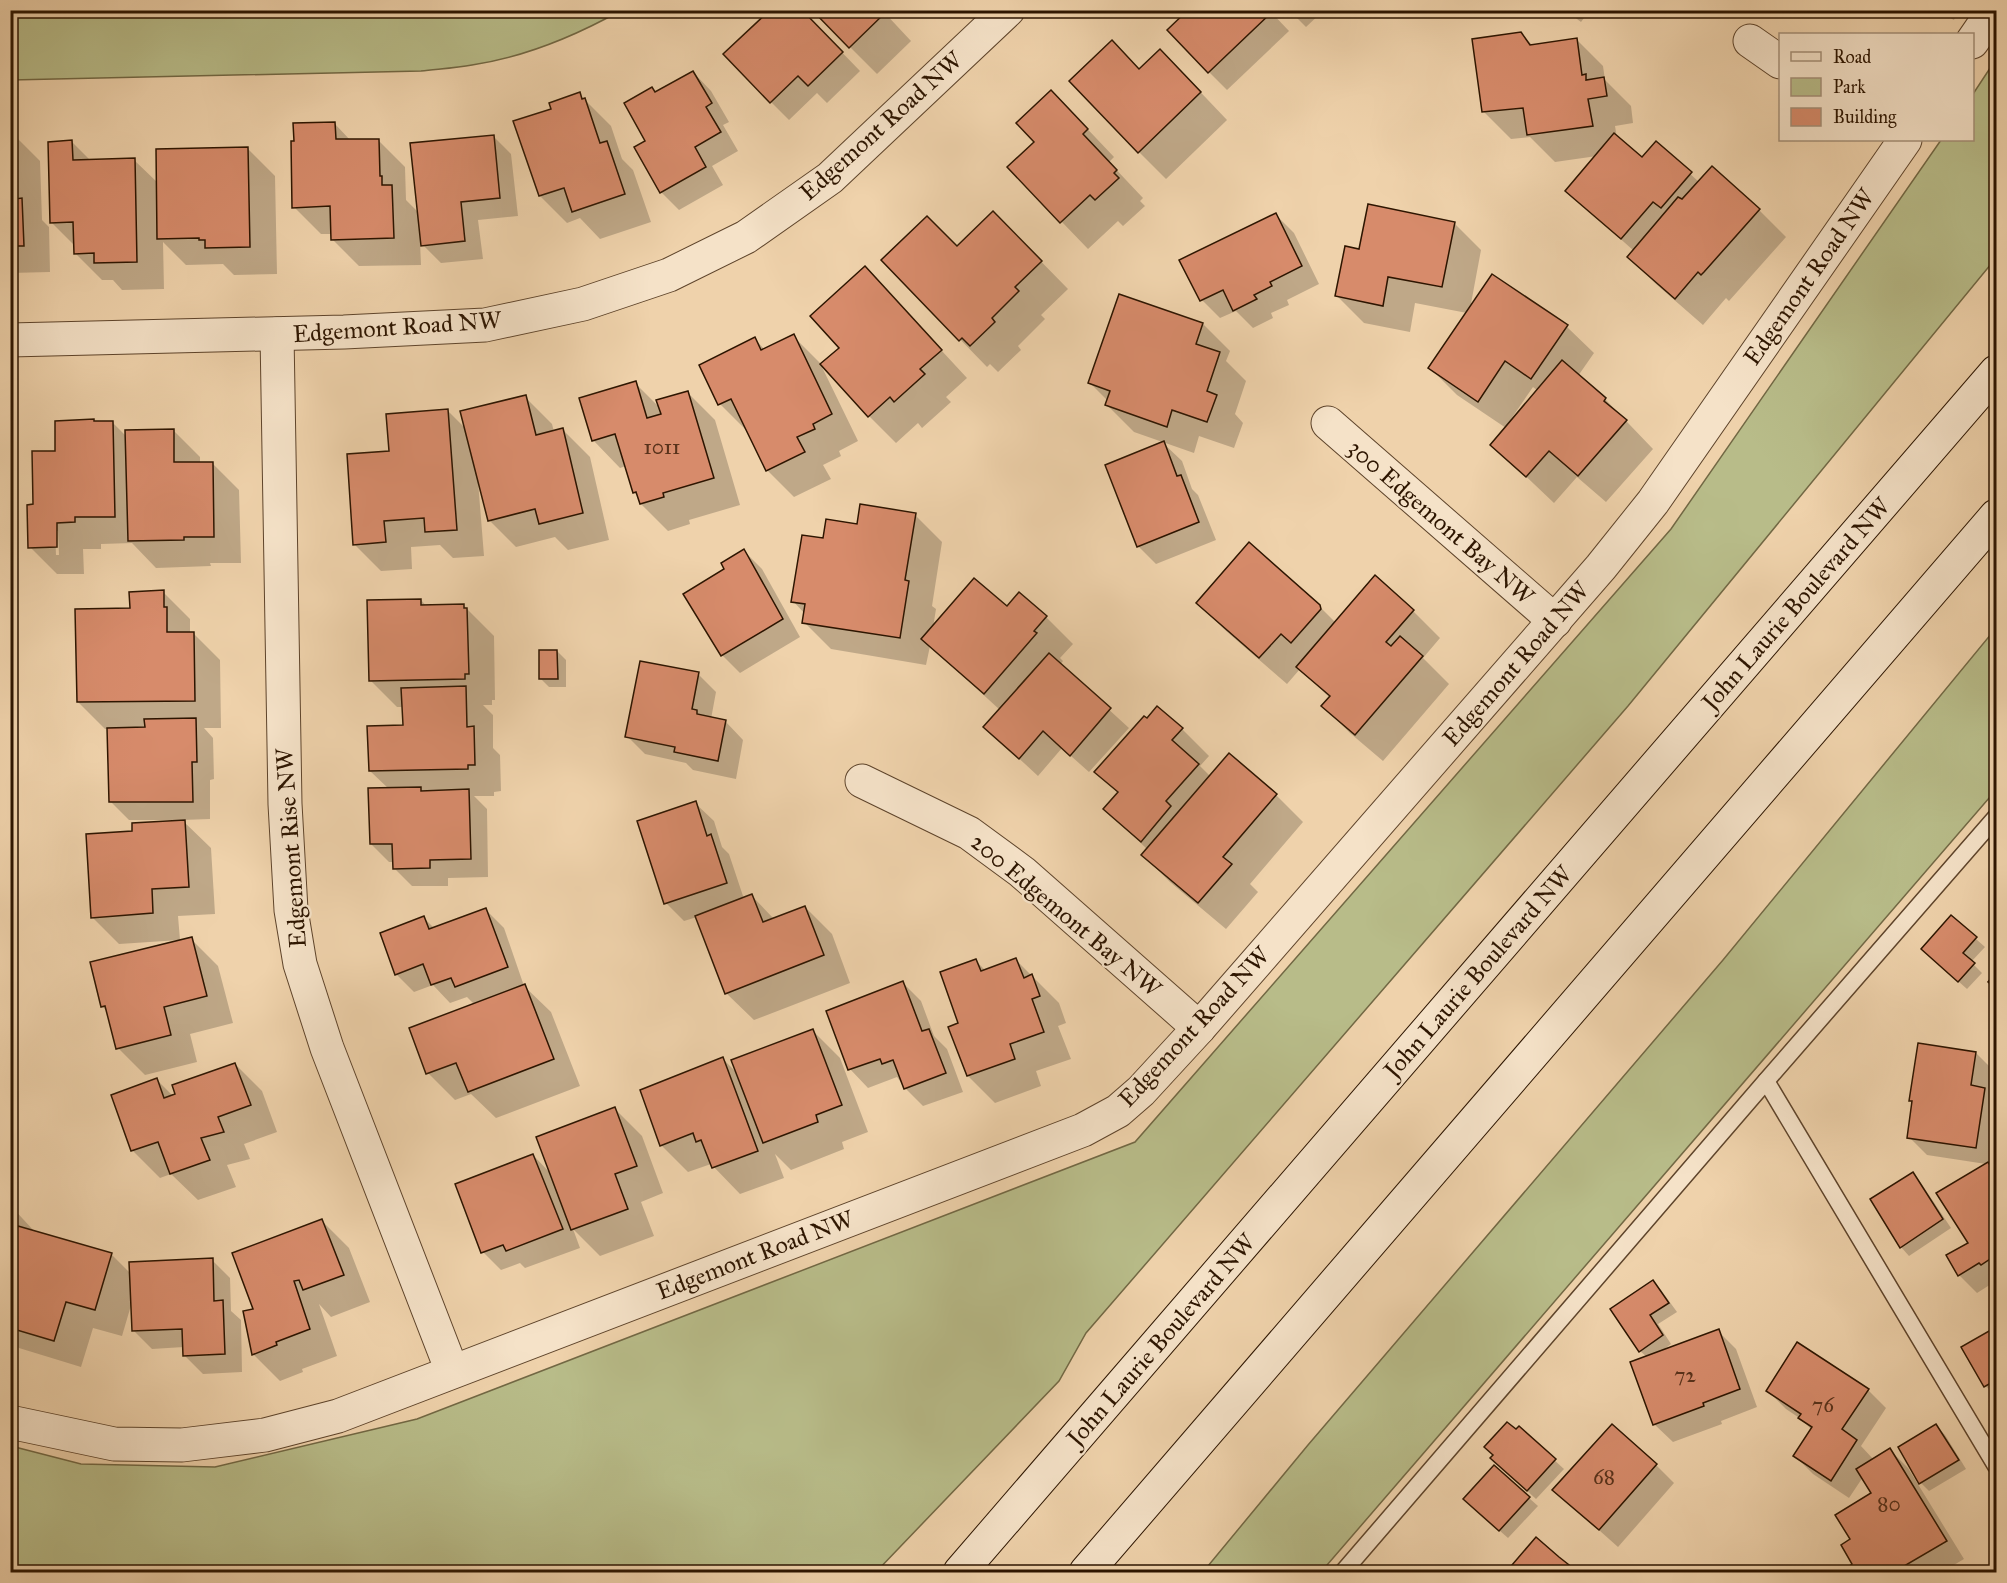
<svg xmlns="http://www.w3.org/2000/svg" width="2007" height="1583" font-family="'IM FELL Great Primer',serif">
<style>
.green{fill:#b8bc89;stroke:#726844;stroke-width:1.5}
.shadow{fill:#0003;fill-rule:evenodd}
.building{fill:#d78b6b;stroke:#2d1500;stroke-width:1.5}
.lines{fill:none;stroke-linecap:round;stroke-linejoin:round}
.service-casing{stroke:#5e442b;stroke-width:19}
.minor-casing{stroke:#5e442b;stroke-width:35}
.secondary-casing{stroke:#2d1500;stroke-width:35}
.service{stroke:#f5e2c8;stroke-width:16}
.minor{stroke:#f5e2c8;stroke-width:33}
.secondary{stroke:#f5e2c8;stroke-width:33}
.labels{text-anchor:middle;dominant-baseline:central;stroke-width:4.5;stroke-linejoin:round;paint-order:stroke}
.number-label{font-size:21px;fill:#58321b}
.street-label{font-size:24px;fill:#2d1500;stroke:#f5e2c8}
</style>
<rect width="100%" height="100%" fill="#efd2ab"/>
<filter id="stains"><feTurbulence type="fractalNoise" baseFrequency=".00333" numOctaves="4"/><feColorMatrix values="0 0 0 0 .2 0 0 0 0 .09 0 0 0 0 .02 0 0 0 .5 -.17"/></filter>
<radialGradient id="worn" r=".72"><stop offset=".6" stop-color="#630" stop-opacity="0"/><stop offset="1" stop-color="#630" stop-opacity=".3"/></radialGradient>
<g class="green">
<path d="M10,11L11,10L620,11C575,36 525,57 472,65C456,68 438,69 421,71L11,80Z"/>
<path d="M1996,59V258L1628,706L1086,1333L1059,1381L876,1572H11V1446L81,1464L215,1467L417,1419L1135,1142L1671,529L1941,140H1972L1973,94Z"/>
<path d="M1996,628V790L1321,1572H1203L1308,1445L1723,960Z"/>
</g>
<g class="shadow">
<path d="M801,10L860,71L827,103L817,93L789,120L771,102Z"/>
<path d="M882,10L911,41L877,74L850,47Z"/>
<path d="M1269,10L1289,31L1227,90L1209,72Z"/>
<path d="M1289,10H1324L1306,27Z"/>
<path d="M1565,10H1590L1581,22Z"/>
<path d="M1625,10H1635L1631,15Z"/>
<path d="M1935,10H1958L1954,20Z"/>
<path d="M1521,33L1533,46L1576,39L1603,66L1605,80L1631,106L1633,123L1615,126L1617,138L1642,159L1656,143L1699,182L1759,210L1786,237L1729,301L1726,298L1703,325L1656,284L1629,257L1634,251L1567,191L1597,156L1555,162L1530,137L1511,139L1484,112Z"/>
<path d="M1140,70L1187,78L1227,120L1166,179L1139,152Z"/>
<path d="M693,72L711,91L729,122L723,125L738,151L712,166L723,185L679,210L661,192L647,141Z"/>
<path d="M579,94L611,126L622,159L633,170L651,222L600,239L580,218L567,223L540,196L515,122L553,110Z"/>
<path d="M1078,119L1114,157L1109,162L1143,198L1140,201L1145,206L1123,226L1118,221L1088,249L1009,167L1036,142Z"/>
<path d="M335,124L351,141L378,140L405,167L406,200L419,213L493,136L511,154L518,216L478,220L483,259L441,263L420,242L421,265L359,266L332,239V234H321L294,207Z"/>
<path d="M10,134H13L40,161L42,220L49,227L50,272L10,273Z"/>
<path d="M72,142L91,161L134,160L158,183L248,149L275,176L277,274L234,275L223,264L186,265L163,242L164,289L122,290L113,280H102L75,253V246L51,222Z"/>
<path d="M1276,215L1294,233L1319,284L1287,300L1289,305L1271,313L1273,318L1253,328L1236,311L1220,318L1202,300L1181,261Z"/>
<path d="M1454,223L1481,250L1470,309L1492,276L1567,327L1594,353L1578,376L1605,399L1653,449L1606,502L1577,477L1554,503L1492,444L1506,428L1457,395L1430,368L1467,313L1415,303L1410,332L1364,323L1337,296L1360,251ZM1533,387L1538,391L1513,420L1511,419Z"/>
<path d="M1020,240L1068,289L1041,315L1045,319L1018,346L1021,350L998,372L990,364L987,367L883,260Z"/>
<path d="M865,268L967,378L946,397L951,402L922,428L918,423L896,443L869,416L841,348Z"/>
<path d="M1203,324L1230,351L1226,361L1246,381L1235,414L1243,423L1234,448L1199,436L1194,453L1134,432L1107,405L1108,401L1090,383Z"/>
<path d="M793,336L820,363L858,441L839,451L841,456L823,465L831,479L794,497L767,470L747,431L720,404L755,339L765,350Z"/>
<path d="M635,383L660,408L688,393L715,420L740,505L689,520L690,524L668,531L641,504L639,498L634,492L626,466L620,468L593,440Z"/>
<path d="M525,397L552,424L554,432L563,430L590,457L609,540L568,550L555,537L516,547L489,520L479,481H478L484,556L453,558L440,545L411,547L412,569L381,571L354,544L390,453L447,410L466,429Z"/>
<path d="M112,422L127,437L173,430L200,457V463H212L239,490L241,563H210L211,566L156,568L132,543L101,544V549H83L84,574H57L30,547L35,506L57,452L95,423ZM55,531H58L59,555H56Z"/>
<path d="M1163,443L1182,461L1192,489L1198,495L1216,540L1156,564L1138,546Z"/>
<path d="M10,456L17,462L18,530L10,531Z"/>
<path d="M915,515L942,542L932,606L936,609L933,628L1007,608L1046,617L1073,644L1060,658L1063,661L1060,665L1129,728L1089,772L1062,748L1038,776L985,727L1000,710L930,646L926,665L831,649L804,622L805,614L793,601L824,540L858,526Z"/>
<path d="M744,551L762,569L800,637L740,673L722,655L726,569Z"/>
<path d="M163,592L190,619V633H193L220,660L221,728H204L213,738L214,779L210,780V819L182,820L211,848L215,914L178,916L180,940L119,944L92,917L134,832L171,822V820H129L111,802L109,729H105L78,702L131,610Z"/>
<path d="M421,600L427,607L464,606L494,636L495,700H492V705H483L493,715V748L500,755L501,791L494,792V796H474L487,809L488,877L448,878V886H412L394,868V862H389L371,844L389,789L370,771L404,726V707H397L370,680Z"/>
<path d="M1198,603L1319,606L1336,623L1413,611L1440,638L1423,658L1449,684L1383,761L1350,733L1323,706L1330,698L1300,669L1287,684L1225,630Z"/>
<path d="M557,651L566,660V687H549L541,679Z"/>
<path d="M698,674L716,692L711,719L725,721L743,740L736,779L693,770L686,763L645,754L627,736Z"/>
<path d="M1147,720L1182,729L1209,756L1200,766L1211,777L1229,755L1276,795L1303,822L1250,884L1258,892L1226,929L1170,882L1143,855L1148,850L1105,809L1119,794L1097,772Z"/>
<path d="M695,803L714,821L722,847L729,854L744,899L752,896L774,919L805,907L832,934L850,983L754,1020L726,993L697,917L684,921L666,903Z"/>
<path d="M486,910L504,928L524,986L551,1012L580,1086L496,1118L471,1094L455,1100L428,1073L474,1004L467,997L450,1003L433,985L414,992L396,974L424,918L435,929Z"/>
<path d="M1951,917L1985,947L1971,962L1982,973L1967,989L1931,957Z"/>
<path d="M191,939L218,966L233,1023L190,1034L197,1062L145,1075L118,1048L108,1012L102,1006Z"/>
<path d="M1016,960L1059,1003L1066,1023L1058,1026L1071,1059L1036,1071L1041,1086L995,1103L968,1076L960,1024L976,961L986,971Z"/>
<path d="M903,983L921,1001L934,1036L947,1049L963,1092L923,1106L905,1088L897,1077L868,1088L850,1069L828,1012Z"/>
<path d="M813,1031L840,1058L868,1132L842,1142L844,1149L791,1170L775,1154L784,1178L740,1194L711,1164L688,1172L661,1145L723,1059L739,1075Z"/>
<path d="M1976,1053L1994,1071L1990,1094L1996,1101V1147L1993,1166L1989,1165L1996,1173V1281L1977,1293L1959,1275L1970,1244L1986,1164L1927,1155L1909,1137L1913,1103L1910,1100Z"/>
<path d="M235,1064L262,1091L277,1132L244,1144L250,1159L227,1165L236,1187L198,1200L171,1174L160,1178L133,1151L113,1096L157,1080L173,1096Z"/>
<path d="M615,1109L642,1136L663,1193L641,1202L654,1236L600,1256L573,1229L580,1248L525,1268L520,1263L501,1270L483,1252L533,1155L552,1175Z"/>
<path d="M1913,1174L1921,1183L1951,1228L1909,1256L1901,1247Z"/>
<path d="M10,1205L35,1232L111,1254L131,1274L212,1260L230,1278L231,1311L241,1320L242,1372L203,1374L185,1356L184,1347L152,1349L134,1331L132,1302L122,1336L93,1328L81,1367L19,1348L10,1340Z"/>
<path d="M322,1221L349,1248L370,1302L331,1317L319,1304L337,1356L302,1369L303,1372L280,1381L253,1354L255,1310Z"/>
<path d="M1653,1282L1661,1290L1677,1312L1658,1324L1671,1344L1662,1351L1718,1331L1736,1349L1757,1407L1721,1421L1722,1424L1673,1442L1654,1424L1647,1357L1640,1351Z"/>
<path d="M1996,1329V1393L1994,1395L1986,1386L1963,1348Z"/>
<path d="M1868,1390L1886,1408L1861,1446L1874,1460L1890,1450L1908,1468L1964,1559L1942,1572H1853L1850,1567L1855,1565L1852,1540L1873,1494L1863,1477L1849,1498L1813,1474L1795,1456L1812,1430L1801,1419L1786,1409L1768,1391Z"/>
<path d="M1936,1426L1945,1435L1966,1469L1929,1491L1919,1481Z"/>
<path d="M1519,1428L1564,1469L1536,1499L1501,1467Z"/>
<path d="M1656,1465L1674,1483L1618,1547L1554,1490Z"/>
<path d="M1529,1498L1538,1506L1508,1538L1474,1508Z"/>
<path d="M1537,1539L1576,1572H1508Z"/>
</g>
<g class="building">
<path d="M770,10H802L843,52L808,86L798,76L770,103L723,54Z"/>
<path d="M812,10H883L885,13L849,48Z"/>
<path d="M1188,10H1270L1272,12L1208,73L1167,30Z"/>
<path d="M1521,32L1530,45L1577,38L1582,75L1586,74V80L1604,77L1607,96L1588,99L1593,126L1527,135L1523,108L1482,112L1472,39Z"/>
<path d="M1112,40L1139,69L1160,49L1201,92L1138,153L1069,81Z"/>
<path d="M693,71L712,103L706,107L721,132L695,147L706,167L660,193L634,147L645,141L624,103L652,87L655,92Z"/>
<path d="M1051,90L1088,129L1083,134L1117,170L1114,173L1119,178L1095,200L1090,195L1060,223L1007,167L1034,142L1016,123Z"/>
<path d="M580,92L582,99L585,98L600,143L607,141L625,194L572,212L564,188L539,196L513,121L551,109L549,103Z"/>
<path d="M335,122L336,139H379L380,176H382V185H392L394,238L331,240L330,206L292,208L291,141H294L293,123Z"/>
<path d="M10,132H14L15,199L22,198L24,246H10Z"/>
<path d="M1614,133L1642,157L1656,141L1692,172L1661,208L1653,202L1621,239L1565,191Z"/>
<path d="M494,135L500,198L461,202L465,241L421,246L410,143Z"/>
<path d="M72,140L73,160L135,158L137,262L94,263V253L74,254L73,222L50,223L48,142Z"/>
<path d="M248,147L250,247L205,248V240H199V238L157,239L156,149Z"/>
<path d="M1712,166L1760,209L1704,272L1701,275L1698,272L1675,299L1627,257L1678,197L1682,199Z"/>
<path d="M1368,204L1455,222L1442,287L1388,277L1383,306L1335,296L1345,246L1359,249Z"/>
<path d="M993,211L1042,261L1015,287L1019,291L992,318L995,322L970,346L962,338L959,341L881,260L927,216L957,246Z"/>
<path d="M1276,213L1302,266L1270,282L1272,286L1254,295L1257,299L1233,311L1223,290L1200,301L1179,260Z"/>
<path d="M865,266L942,350L920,369L925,374L894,402L890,397L868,417L820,364L839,348L810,316Z"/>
<path d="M1492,274L1568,325L1531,379L1505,361L1478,402L1428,368Z"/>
<path d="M1119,294L1203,323L1196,344L1220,352L1207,391L1217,395L1207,422L1172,410L1167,427L1105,405L1110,391L1088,383Z"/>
<path d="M794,334L832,414L813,424L815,429L797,437L805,452L766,471L731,399L718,405L699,365L755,337L761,350Z"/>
<path d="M1562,360L1606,398L1604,401L1627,420L1578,476L1549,451L1526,477L1490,445Z"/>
<path d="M636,381L647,418L661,414L656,400L688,391L714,478L663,493L664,497L640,504L636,492L633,493L615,434L592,441L579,398Z"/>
<path d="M526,395L536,435L563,428L583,513L539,524L535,509L488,521L460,411Z"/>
<path d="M448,409L457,530L425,532L424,518L384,521L386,542L353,545L347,454L389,451L386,414Z"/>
<path d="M94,419V421H113L115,517H75V522L57,523V547L28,548L27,505L33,504L32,451H55V421Z"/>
<path d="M174,429V462H213L214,537H184V540L128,541L125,430Z"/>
<path d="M1164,441L1177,476L1181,475L1199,522L1137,547L1105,465Z"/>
<path d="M860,504L916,513L905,580L909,581L900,638L802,623L805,604L791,602L802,535L823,538L826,519L857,524Z"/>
<path d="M1249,542L1320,605L1321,609L1291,643L1281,634L1259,658L1196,603Z"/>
<path d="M744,549L783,619L721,656L683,594L724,569L721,563Z"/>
<path d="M1375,575L1414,610L1386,642L1391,646L1400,636L1423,656L1355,735L1321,706L1330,696L1296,667Z"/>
<path d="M974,578L1007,606L1019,592L1047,616L1034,631L1037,633L984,694L921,639Z"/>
<path d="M164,590V607H167V632H194L195,701L77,702L75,609L130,608L129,592Z"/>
<path d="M421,599V605L464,604V608H467L469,674H465V679L369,681L367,600Z"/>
<path d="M539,650H557L558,679H539Z"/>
<path d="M1049,653L1111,708L1070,756L1043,731L1019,759L983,727Z"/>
<path d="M640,661L699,672L692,709L697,710V714L726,720L718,761L674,752L675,747L625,737Z"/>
<path d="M466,686L467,727L474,726L475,765H468V769L369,771L367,726L403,725L401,688Z"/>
<path d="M1157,706L1183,728L1172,740L1199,764L1166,801L1171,806L1141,842L1103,809L1118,792L1094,772L1144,716L1147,718Z"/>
<path d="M196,718L197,762H192L193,802H109L107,728L145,727L144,719Z"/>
<path d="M1229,753L1277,794L1223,857L1232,864L1198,903L1141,855Z"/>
<path d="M421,787V791L469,789L471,859L430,860V868L393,869L392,844H370L368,788Z"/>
<path d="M696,801L707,836L711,834L727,883L664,904L637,821Z"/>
<path d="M185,820L189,887L152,889L153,913L91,918L86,834L132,831V823Z"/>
<path d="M752,894L763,922L805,906L824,955L725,994L695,916Z"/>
<path d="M486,908L508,967L455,987L451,978L431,985L423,964L395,975L380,933L424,916L429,929Z"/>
<path d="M1951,915L1977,937L1963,953L1975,963L1958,982L1921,949Z"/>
<path d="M192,937L207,996L164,1007L171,1035L116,1049L105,1006L101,1007L90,962Z"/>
<path d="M1016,958L1024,978L1032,974L1040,996L1032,999L1044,1032L1010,1044L1015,1059L967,1076L948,1027L958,1023L940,972L976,959L981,971Z"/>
<path d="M1996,972V989L1988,982Z"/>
<path d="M903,981L922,1031L929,1029L946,1073L904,1089L893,1060L882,1064L880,1059L848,1070L826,1011Z"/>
<path d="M525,984L554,1059L468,1092L456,1063L426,1074L409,1028Z"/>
<path d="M813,1029L842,1105L816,1115L818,1122L763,1143L731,1060Z"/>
<path d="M1918,1043L1976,1052L1971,1085L1985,1088L1976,1148L1907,1138L1912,1101H1909Z"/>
<path d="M723,1057L758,1151L712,1168L701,1140L696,1142L693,1133L660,1146L640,1090Z"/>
<path d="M235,1063L251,1105L218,1117L224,1132L201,1138L210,1160L170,1174L158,1142L131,1151L111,1095L157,1078L164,1098L175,1094L172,1085Z"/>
<path d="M615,1107L637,1166L615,1174L628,1209L571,1230L536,1137Z"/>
<path d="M533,1154L563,1229L506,1251L503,1245L481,1253L455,1184Z"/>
<path d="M1988,1162L1996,1176V1255L1981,1265L1979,1263L1958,1276L1946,1255L1968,1243L1936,1193Z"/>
<path d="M1913,1172L1943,1219L1900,1248L1870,1199Z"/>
<path d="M322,1219L344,1275L303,1290L299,1280L294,1281L310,1329L276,1342L277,1345L252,1355L243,1311L253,1309L232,1253Z"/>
<path d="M18,1226L112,1253L95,1310L66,1302L54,1341L10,1328V1251Z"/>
<path d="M213,1258L214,1301L223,1300L225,1354L183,1356L182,1329L132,1331L129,1262Z"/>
<path d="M1653,1280L1669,1303L1650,1315L1663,1335L1639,1352L1610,1309Z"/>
<path d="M1996,1327V1380L1984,1387L1961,1347Z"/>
<path d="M1719,1329L1740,1389L1703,1403L1704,1406L1653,1425L1630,1362Z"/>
<path d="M1797,1342L1869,1389L1842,1429L1857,1440L1831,1481L1793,1456L1812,1427L1798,1418L1801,1414L1766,1391Z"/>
<path d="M1507,1422L1516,1429L1519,1426L1556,1459L1527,1491L1490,1458L1493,1455L1484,1447Z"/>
<path d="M1612,1424L1657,1464L1599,1530L1552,1490Z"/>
<path d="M1936,1424L1959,1460L1919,1484L1898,1447Z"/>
<path d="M1890,1448L1947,1541L1894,1572H1851L1848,1567L1852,1564L1841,1545L1850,1539L1835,1515L1871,1493L1856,1469Z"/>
<path d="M1494,1465L1530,1497L1499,1531L1463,1499Z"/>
<path d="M1536,1537L1559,1557L1578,1572H1506Z"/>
</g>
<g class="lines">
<g class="service-casing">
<g id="service">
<path d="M1766,1081L1996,1466"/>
<path d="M1343,1572L1766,1081L1996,817"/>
</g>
</g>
<g class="minor-casing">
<g id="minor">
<path d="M1750,41L1780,62"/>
<path d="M1972,42L1994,10"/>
<path d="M277,334L285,804L291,910L300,964L327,1048L452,1371"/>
<path d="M10,340L344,332L485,325L583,304L669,275L746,237L830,178L1008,10"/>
<path d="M1328,423L1555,621"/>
<path d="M862,781L969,833L1022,872L1199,1028"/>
<path d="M10,1422L114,1444L182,1445L265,1435L338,1416L1083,1130L1118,1111L1141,1091L1199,1028L1601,567L1653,502L1905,140"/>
</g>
</g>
<g class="secondary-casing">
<g id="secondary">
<path d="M960,1572L1996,372"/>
<path d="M1086,1572L1996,516"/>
</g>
</g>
<use href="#service" class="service"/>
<use href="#minor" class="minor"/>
<use href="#secondary" class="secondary"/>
</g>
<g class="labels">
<g class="number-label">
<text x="662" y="447">1011</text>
<text x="1685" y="1375">72</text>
<text x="1823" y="1405">76</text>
<text x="1604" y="1477">68</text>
<text x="1889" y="1504">80</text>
</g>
<g class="street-label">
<text transform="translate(881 126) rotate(-42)">Edgemont Road NW</text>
<text transform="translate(1809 277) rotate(-55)">Edgemont Road NW</text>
<text transform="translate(397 327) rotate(-4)">Edgemont Road NW</text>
<text transform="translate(1441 522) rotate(41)">300 Edgemont Bay NW</text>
<text transform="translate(1796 604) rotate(-49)">John Laurie Boulevard NW</text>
<text transform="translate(1516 664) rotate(-49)">Edgemont Road NW</text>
<text transform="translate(291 848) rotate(-94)">Edgemont Rise NW</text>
<text transform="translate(1066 915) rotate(40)">200 Edgemont Bay NW</text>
<text transform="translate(1478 972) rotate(-49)">John Laurie Boulevard NW</text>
<text transform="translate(1194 1027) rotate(-47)">Edgemont Road NW</text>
<text transform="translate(755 1255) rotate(-21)">Edgemont Road NW</text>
<text transform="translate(1161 1340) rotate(-49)">John Laurie Boulevard NW</text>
</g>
</g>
<rect width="2007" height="1583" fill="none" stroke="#efd2ab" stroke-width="36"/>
<rect x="12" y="12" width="1983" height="1559" fill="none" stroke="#2d1500" stroke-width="3"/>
<rect x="18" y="18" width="1971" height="1547" fill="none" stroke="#2d1500" stroke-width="1.5"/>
<rect x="1779" y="33" width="195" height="108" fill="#f5e2c8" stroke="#a59078" stroke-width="1.5"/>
<rect x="1791" y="52" width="30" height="9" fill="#f5e2c8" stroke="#a59078" stroke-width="1.5"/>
<text x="1833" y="63" font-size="18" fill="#2d1500">Road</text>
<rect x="1791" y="78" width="30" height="18" fill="#b8bc89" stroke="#a59078" stroke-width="1.5"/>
<text x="1833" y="93" font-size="18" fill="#2d1500">Park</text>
<rect x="1791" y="108" width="30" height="18" fill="#d78b6b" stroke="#a59078" stroke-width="1.5"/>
<text x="1833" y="123" font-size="18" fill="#2d1500">Building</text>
<rect width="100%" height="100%" filter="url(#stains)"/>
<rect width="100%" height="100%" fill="url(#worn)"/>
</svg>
